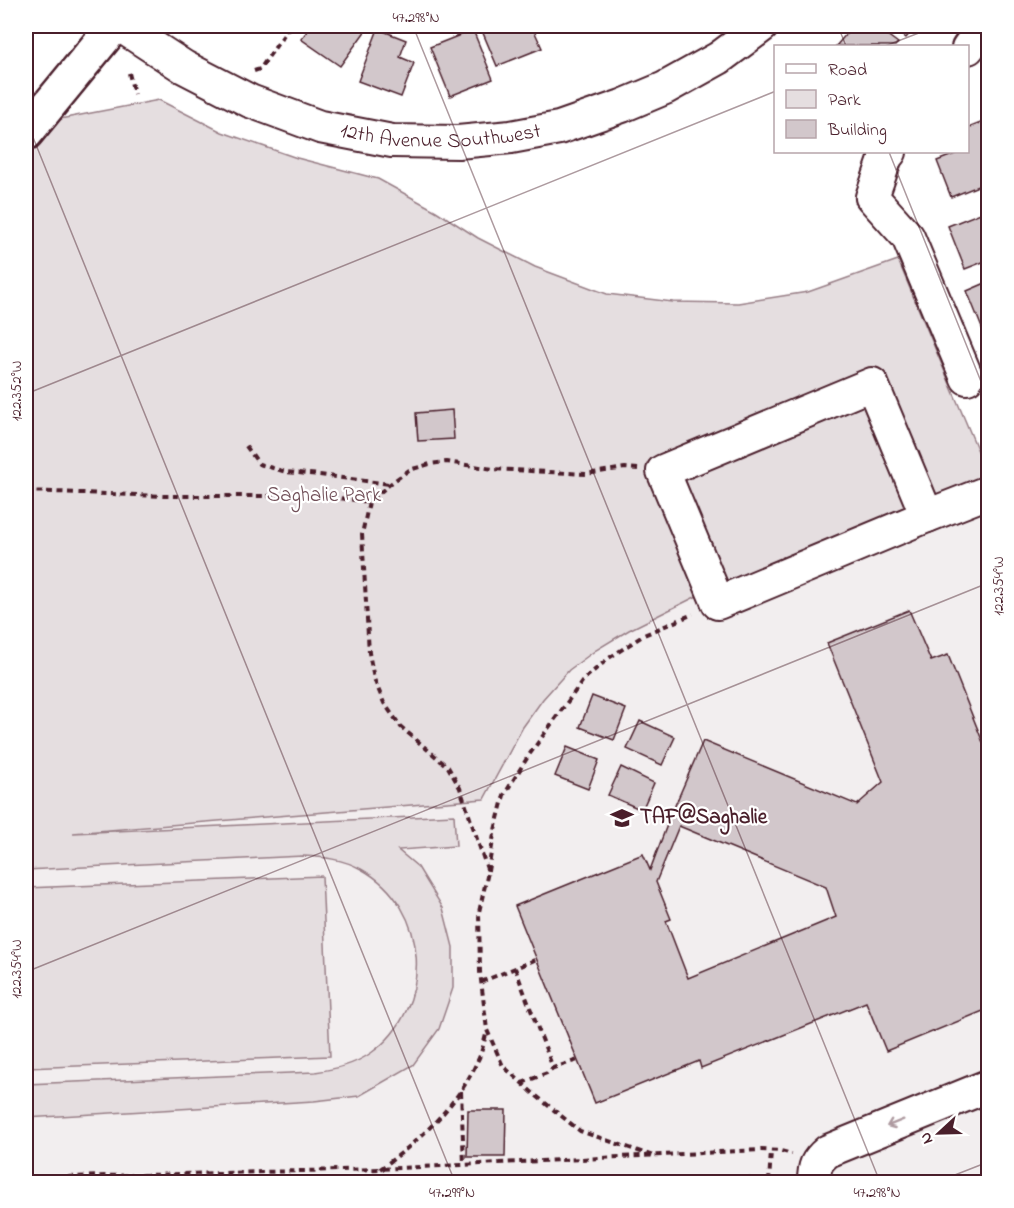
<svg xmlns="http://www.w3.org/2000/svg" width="1014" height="1208" font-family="'Indie Flower',sans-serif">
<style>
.built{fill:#f2eeef}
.green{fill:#e5dee0;stroke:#987e86;stroke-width:1.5}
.building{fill:#d2c7cb;stroke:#4a1f2b;stroke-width:1.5;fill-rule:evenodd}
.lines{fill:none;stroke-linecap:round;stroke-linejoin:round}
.minor-casing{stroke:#4a1f2b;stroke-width:36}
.major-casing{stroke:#4a1f2b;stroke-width:38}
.path{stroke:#4a1f2b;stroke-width:4;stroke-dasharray:6 4.5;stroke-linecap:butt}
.minor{stroke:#fff;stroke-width:32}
.major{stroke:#fff;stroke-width:33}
.oneway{stroke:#ae9aa0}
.ticks{fill:none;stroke:#4a1f2b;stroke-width:1.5;stroke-opacity:0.45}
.labels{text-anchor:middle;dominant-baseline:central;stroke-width:4.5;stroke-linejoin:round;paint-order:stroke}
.street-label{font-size:21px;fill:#4a1f2b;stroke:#fff}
.park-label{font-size:21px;fill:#714f58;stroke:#fff}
.poi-label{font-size:21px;font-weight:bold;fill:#4a1f2b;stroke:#fff;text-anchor:start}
.neatline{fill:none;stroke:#4a1f2b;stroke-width:2}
.ticks-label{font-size:15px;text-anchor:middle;fill:#4a1f2b}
</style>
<rect width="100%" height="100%" fill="#fff"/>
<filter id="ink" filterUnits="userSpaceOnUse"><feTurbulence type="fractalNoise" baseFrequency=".0167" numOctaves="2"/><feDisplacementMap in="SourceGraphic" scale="12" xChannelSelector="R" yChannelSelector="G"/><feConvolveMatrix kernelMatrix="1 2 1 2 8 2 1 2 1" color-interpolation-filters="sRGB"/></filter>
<g filter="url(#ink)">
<path class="built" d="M988,475V1182H26V836L523,727L543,699L569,670L596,650L629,630L697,596Z"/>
<g class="green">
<path d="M159,100L222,132L297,158L378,179L436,211L478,238L535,267L607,294L673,302L738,303L808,292L898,260L988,475L697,596L629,630L596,650L569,670L543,699L523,727L484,799L73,833L454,815L456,846L398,850L418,867L443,908L453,947V988L439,1029L413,1065L359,1096L314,1101L26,1118V1084L315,1072C335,1069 354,1065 371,1053C435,1008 431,907 361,869C343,859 323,857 303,856L26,870V133L34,124Z"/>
<path d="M322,876L330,1056L26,1068V888Z"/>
<path d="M749,1177V1182H377Z"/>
</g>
<g class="building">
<path d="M311,26H369L340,66L301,39Z"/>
<path d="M480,26H532L542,48L497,66Z"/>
<path d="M853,26H875L898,43L895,46H836Z"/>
<path d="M891,26H916L906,38Z"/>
<path d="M378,29L406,40L400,57L414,63L401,97L358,81Z"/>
<path d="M473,30L493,79L450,96L430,47Z"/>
<path d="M988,120V182L951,197L937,161L955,154L954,152H968V128Z"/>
<path d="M988,210V260L965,269L948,226Z"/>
<path d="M988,282V343L967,291Z"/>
<path d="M452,410L454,439L418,441L416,413Z"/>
<path d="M909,610L931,661L948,655L988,755V1009L886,1051L866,1002L701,1068L699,1061L595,1103L515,906L643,854L650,870L670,817L703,741L857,805L883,782L827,643ZM679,826L826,887L836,917L688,978L666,921L671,919L656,882Z"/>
<path d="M592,696L626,709L614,740L580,727Z"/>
<path d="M640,721L675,737L662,765L627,749Z"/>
<path d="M567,747L599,760L588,789L555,776Z"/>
<path d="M621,767L654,783L642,810L608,795Z"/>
<path d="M468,1110H506L505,1157H467Z"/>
</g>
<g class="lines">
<g class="minor-casing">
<g id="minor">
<path id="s1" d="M121,26L184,67L250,101L320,127L392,141L458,142L511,137L559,128L622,106L665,88L719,58L762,26"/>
<path d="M968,48L984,26"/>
<path d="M890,152L886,157L872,197L908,237L967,378"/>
<path d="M872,384L927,516L718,603L663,471Z"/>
<path d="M927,516L988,492"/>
<path d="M814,1182C814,1166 816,1161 828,1151L988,1086"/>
</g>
</g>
<g class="major-casing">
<path id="major" d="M26,133L114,26"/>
</g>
<g class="path">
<path d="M254,71L260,69L290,26"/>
<path d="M129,73L134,94"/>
<path d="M246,446L259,464L286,472L320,475L389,484"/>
<path d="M638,469L625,468L586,474L493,469L447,462L430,464L409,470L390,484L369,502L362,534L369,653L374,679L384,703L401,727L448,767L460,788L488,872L479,912L480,972L487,1030L503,1066L534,1094L580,1131L653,1156"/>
<path d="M26,491L164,496H325L369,502"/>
<path d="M488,871L494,834L504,795L529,755L584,679L609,658L644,635L693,614"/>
<path d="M515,968L553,1068L578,1060"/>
<path d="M481,982L537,959"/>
<path d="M522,1083L547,1073L553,1068"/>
<path d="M461,1091L464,1164"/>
<path d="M380,1169C418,1142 458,1105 477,1062C482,1053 484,1041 487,1031"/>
<path d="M26,1178L380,1169L761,1150L781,1151L792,1154"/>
<path d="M769,1182L771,1151"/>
</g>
<use href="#minor" class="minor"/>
<use href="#major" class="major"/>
</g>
<defs><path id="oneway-shaft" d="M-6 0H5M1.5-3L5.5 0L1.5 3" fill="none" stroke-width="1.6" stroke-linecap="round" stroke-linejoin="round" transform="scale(1.5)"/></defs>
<use class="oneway" href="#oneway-shaft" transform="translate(895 1123) rotate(158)"/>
</g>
<path class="ticks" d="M413,26L880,1182M838,26L846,46M885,46L937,26M26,120L455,1182M889,152L988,399M26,394L776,91M26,972L988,583M26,1172L30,1182M937,1182L988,1162"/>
<defs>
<g id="school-bare" transform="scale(1.8)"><path d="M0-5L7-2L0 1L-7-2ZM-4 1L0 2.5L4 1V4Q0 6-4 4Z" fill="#4a1f2b" stroke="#fff" stroke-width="2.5" paint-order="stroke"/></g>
</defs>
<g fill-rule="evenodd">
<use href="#school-bare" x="622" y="818"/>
</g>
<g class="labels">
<g class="street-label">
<text stroke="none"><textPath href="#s1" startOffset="346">12th Avenue Southwest</textPath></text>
</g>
<g class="park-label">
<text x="324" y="496">Saghalie Park</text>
</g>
<g class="poi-label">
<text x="640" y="818">TAF@Saghalie</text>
</g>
</g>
<rect width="1014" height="1208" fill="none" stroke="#fff" stroke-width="66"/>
<rect x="774" y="45" width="195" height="108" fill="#ffffff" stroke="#b7a5aa" stroke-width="1.5"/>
<rect x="786" y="64" width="30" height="9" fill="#ffffff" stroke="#b7a5aa" stroke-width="1.5"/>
<text x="828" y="75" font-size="18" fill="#4a1f2b">Road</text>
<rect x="786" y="90" width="30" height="18" fill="#e5dee0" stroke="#b7a5aa" stroke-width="1.5"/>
<text x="828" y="105" font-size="18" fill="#4a1f2b">Park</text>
<rect x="786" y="120" width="30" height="18" fill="#d2c7cb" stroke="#b7a5aa" stroke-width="1.5"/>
<text x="828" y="135" font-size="18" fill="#4a1f2b">Building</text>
<g transform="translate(939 1133) rotate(248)" stroke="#ffffff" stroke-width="4.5" paint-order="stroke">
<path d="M0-4.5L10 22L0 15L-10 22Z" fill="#4a1f2b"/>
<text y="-9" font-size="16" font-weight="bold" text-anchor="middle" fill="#4a1f2b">N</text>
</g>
<rect x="33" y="33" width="948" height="1142" class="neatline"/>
<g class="ticks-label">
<text x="416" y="22">47.298°N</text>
<text transform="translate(16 391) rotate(-90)" y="5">122.352°W</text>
<text transform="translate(998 586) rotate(-90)" y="5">122.354°W</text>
<text transform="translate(16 969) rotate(-90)" y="5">122.354°W</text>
<text x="452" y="1197">47.299°N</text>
<text x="877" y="1197">47.298°N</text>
</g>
</svg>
